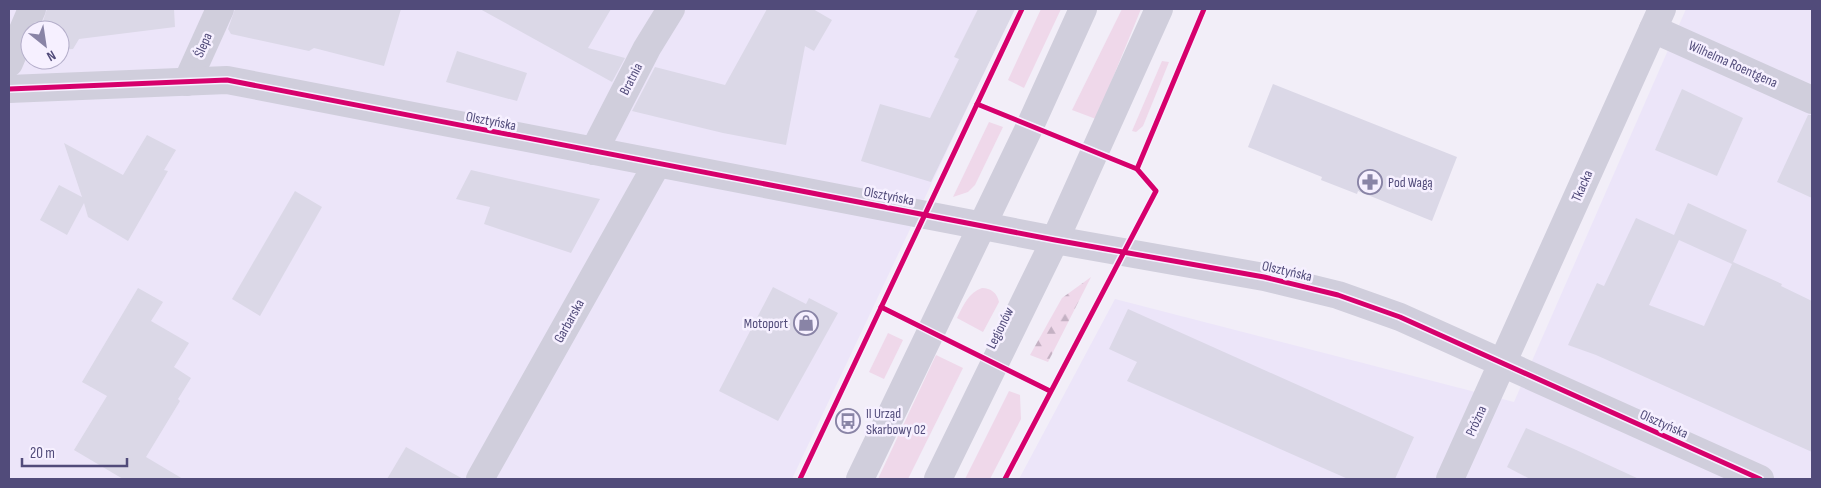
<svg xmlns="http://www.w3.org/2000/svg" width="1821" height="488" font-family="'Sofia Sans Condensed',sans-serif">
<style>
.residential{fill:#ece5f9;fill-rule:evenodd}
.green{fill:#efd8ea}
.forest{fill:url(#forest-firs)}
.building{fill:#dbd8e7;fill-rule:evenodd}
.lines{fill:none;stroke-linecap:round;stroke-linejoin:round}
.street{stroke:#d0cedc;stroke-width:28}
.secondary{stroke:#d0cedc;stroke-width:28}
.cycleway-casing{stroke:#f6f0ff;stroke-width:8}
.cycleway{stroke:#d6006c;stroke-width:5}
.labels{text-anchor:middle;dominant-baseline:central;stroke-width:5;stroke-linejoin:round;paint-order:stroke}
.street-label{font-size:14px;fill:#514b7a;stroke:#f6f0ff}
.poi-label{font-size:14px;fill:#514b7a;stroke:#f6f0ff;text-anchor:start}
</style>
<defs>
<pattern id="forest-firs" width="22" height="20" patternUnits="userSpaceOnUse" patternTransform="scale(1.25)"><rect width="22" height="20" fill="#efd8ea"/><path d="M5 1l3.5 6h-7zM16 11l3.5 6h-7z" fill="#c4b1c3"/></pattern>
</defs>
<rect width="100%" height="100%" fill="#f2eef8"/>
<!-- residential -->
<g class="residential">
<path d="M9 9H1014L792 479H9ZM30 30H60V60H30Z"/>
<path d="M1686 9H1812V479H1019L1115 299 1514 402Z"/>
</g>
<!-- green -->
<g class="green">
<path d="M1041 9H1061L1024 88 1008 80Z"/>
<path d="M1122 9H1141L1096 119 1072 110Z"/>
<path d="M1162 61 1169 62 1143 126 1136 132 1132 131Z"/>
<path d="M989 122 1003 127 975 185 968 192 953 197Z"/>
<path d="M982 288C991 288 997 293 999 302L983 332 957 318C963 306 969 292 982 288Z"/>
<path d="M888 333 903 340 884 379 869 372Z"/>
<path d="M936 355 963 368 908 479H878Z"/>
<path d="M1009 391 1020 395 1021 419 990 479H965Z"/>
</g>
<!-- forest -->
<path class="forest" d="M1091 277 1048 362 1030 355 1062 298Z"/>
<!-- building -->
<g class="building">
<path d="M47 9H174L175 27 79 39 73 49 60 50V30H40Z"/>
<path d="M235 9H401L384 66 314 48 309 51 231 34 228 29Z"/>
<path d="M480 9H611L588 48 625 58 612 82Z"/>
<path d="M767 9H813L832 20 814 51 805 46 786 145 723 133 632 111 655 67 725 85Z"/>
<path d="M978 9H1015L931 182 861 161 880 104 930 118 959 59 954 57Z"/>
<path d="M457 51 527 73 517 101 446 82Z"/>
<path d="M1273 84 1457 157 1432 221 1358 191 1357 194 1321 180 1322 177 1248 147Z"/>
<path d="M1682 89 1743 118 1717 176 1655 150Z"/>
<path d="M1808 115H1812V198L1777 182Z"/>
<path d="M147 135 176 150 164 170 168 171 128 241 88 217 84 203 67 235 40 220 59 185 82 197 64 143 123 175Z"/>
<path d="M471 170 519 181 600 199 571 253 484 224 490 207 456 199Z"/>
<path d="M295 191 322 207 260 316 232 299Z"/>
<path d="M1688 203 1747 230 1733 262 1782 284 1781 286 1812 301V452L1596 355 1568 345 1597 283 1604 286 1636 218 1674 235ZM1679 240 1732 264 1704 326 1649 305Z"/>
<path d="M773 287 806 304 809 298 838 313 778 421 719 391Z"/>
<path d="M138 288 163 302 151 321 189 343 174 367 191 378 178 399 180 401 146 457 183 479H123L74 450 107 396 82 382Z"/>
<path d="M1128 309 1414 437 1395 479H1348L1127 381 1137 362 1109 349Z"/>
<path d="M1526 428 1574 449 1639 479H1530L1507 467Z"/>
<path d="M406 447 463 479H387Z"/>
</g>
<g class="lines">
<!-- street -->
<g class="street">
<path d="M1653 29 1812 100"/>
<path d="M9 63 32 9"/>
<path d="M187 82 220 9"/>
<path d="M9 89 227 80 1055 240 1264 277 1338 295 1400 317 1760 479"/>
<path d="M594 151 647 48 671 9"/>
<path d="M480 479 657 164"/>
<path d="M1450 479 1662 9"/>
</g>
<!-- secondary -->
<g class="secondary">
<path d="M860 479 1030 126 1083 9"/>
<path d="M938 479 1055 240 1159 9"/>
</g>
<defs>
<g id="cycleway">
<path d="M9 89 227 80 1055 240 1264 277 1338 295 1400 317 1760 479"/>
<path d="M977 104 1137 169"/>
<path d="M881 307 1050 391"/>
<path d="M800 479 1022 9"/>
<path d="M1005 479 1156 191 1137 169 1204 9"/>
</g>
</defs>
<!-- cycleway casing -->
<use href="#cycleway" class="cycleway-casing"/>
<!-- cycleway -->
<use href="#cycleway" class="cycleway"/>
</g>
<!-- icons -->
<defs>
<symbol id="pharmacy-ring" viewBox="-11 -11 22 22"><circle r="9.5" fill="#f6f0ff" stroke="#8984a6" stroke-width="1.5"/><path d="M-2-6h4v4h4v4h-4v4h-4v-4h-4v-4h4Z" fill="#8984a6"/></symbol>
<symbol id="shop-ring" viewBox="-11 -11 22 22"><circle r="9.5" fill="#f6f0ff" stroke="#8984a6" stroke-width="1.5"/><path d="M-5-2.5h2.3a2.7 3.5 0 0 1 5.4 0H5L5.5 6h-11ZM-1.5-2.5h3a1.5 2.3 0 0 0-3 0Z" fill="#8984a6"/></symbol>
<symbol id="bus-ring" viewBox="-11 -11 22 22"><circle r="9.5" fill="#f6f0ff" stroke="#8984a6" stroke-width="1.5"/><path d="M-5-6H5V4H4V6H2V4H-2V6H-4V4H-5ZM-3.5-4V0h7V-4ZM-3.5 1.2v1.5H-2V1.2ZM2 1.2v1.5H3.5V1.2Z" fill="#8984a6"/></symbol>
</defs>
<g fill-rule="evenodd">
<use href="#pharmacy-ring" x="1356" y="168" width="28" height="28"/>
<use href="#shop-ring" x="792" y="309" width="28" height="28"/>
<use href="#bus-ring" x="834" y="407" width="28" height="28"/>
</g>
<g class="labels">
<!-- street labels -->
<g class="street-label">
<text transform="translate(203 45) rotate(-66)">Ślepa</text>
<text transform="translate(1733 64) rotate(24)">Wilhelma Roentgena</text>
<text transform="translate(631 79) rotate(-63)">Bratnia</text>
<text transform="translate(491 121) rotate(11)">Olsztyńska</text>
<text transform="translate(1582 186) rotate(-66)">Tkacka</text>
<text transform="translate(889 196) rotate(11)">Olsztyńska</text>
<text transform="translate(1287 271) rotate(13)">Olsztyńska</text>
<text transform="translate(569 321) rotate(-61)">Garbarska</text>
<text transform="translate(1000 328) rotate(-64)">Legionów</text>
<text transform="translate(1476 421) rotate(-66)">Próżna</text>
<text transform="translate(1664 424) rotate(24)">Olsztyńska</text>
</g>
<!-- poi labels -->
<g class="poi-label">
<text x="1388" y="182">Pod Wagą</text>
<text x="788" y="323" text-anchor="end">Motoport</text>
<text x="866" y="413">II Urząd<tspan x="866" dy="16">Skarbowy 02</tspan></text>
</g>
</g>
<!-- border -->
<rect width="1821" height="488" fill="none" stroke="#514b7a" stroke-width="20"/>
<!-- north arrow -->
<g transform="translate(45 45) rotate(150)"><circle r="24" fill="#f6f0ff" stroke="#b4aeca"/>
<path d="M0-4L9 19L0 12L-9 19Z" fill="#8984a6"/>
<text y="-8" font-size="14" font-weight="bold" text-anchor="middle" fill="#514b7a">N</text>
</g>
<!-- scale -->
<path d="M22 458v8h105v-8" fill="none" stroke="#514b7a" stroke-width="2.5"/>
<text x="30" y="458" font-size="15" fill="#514b7a" stroke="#f6f0ff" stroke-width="4" paint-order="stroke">20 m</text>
</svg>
